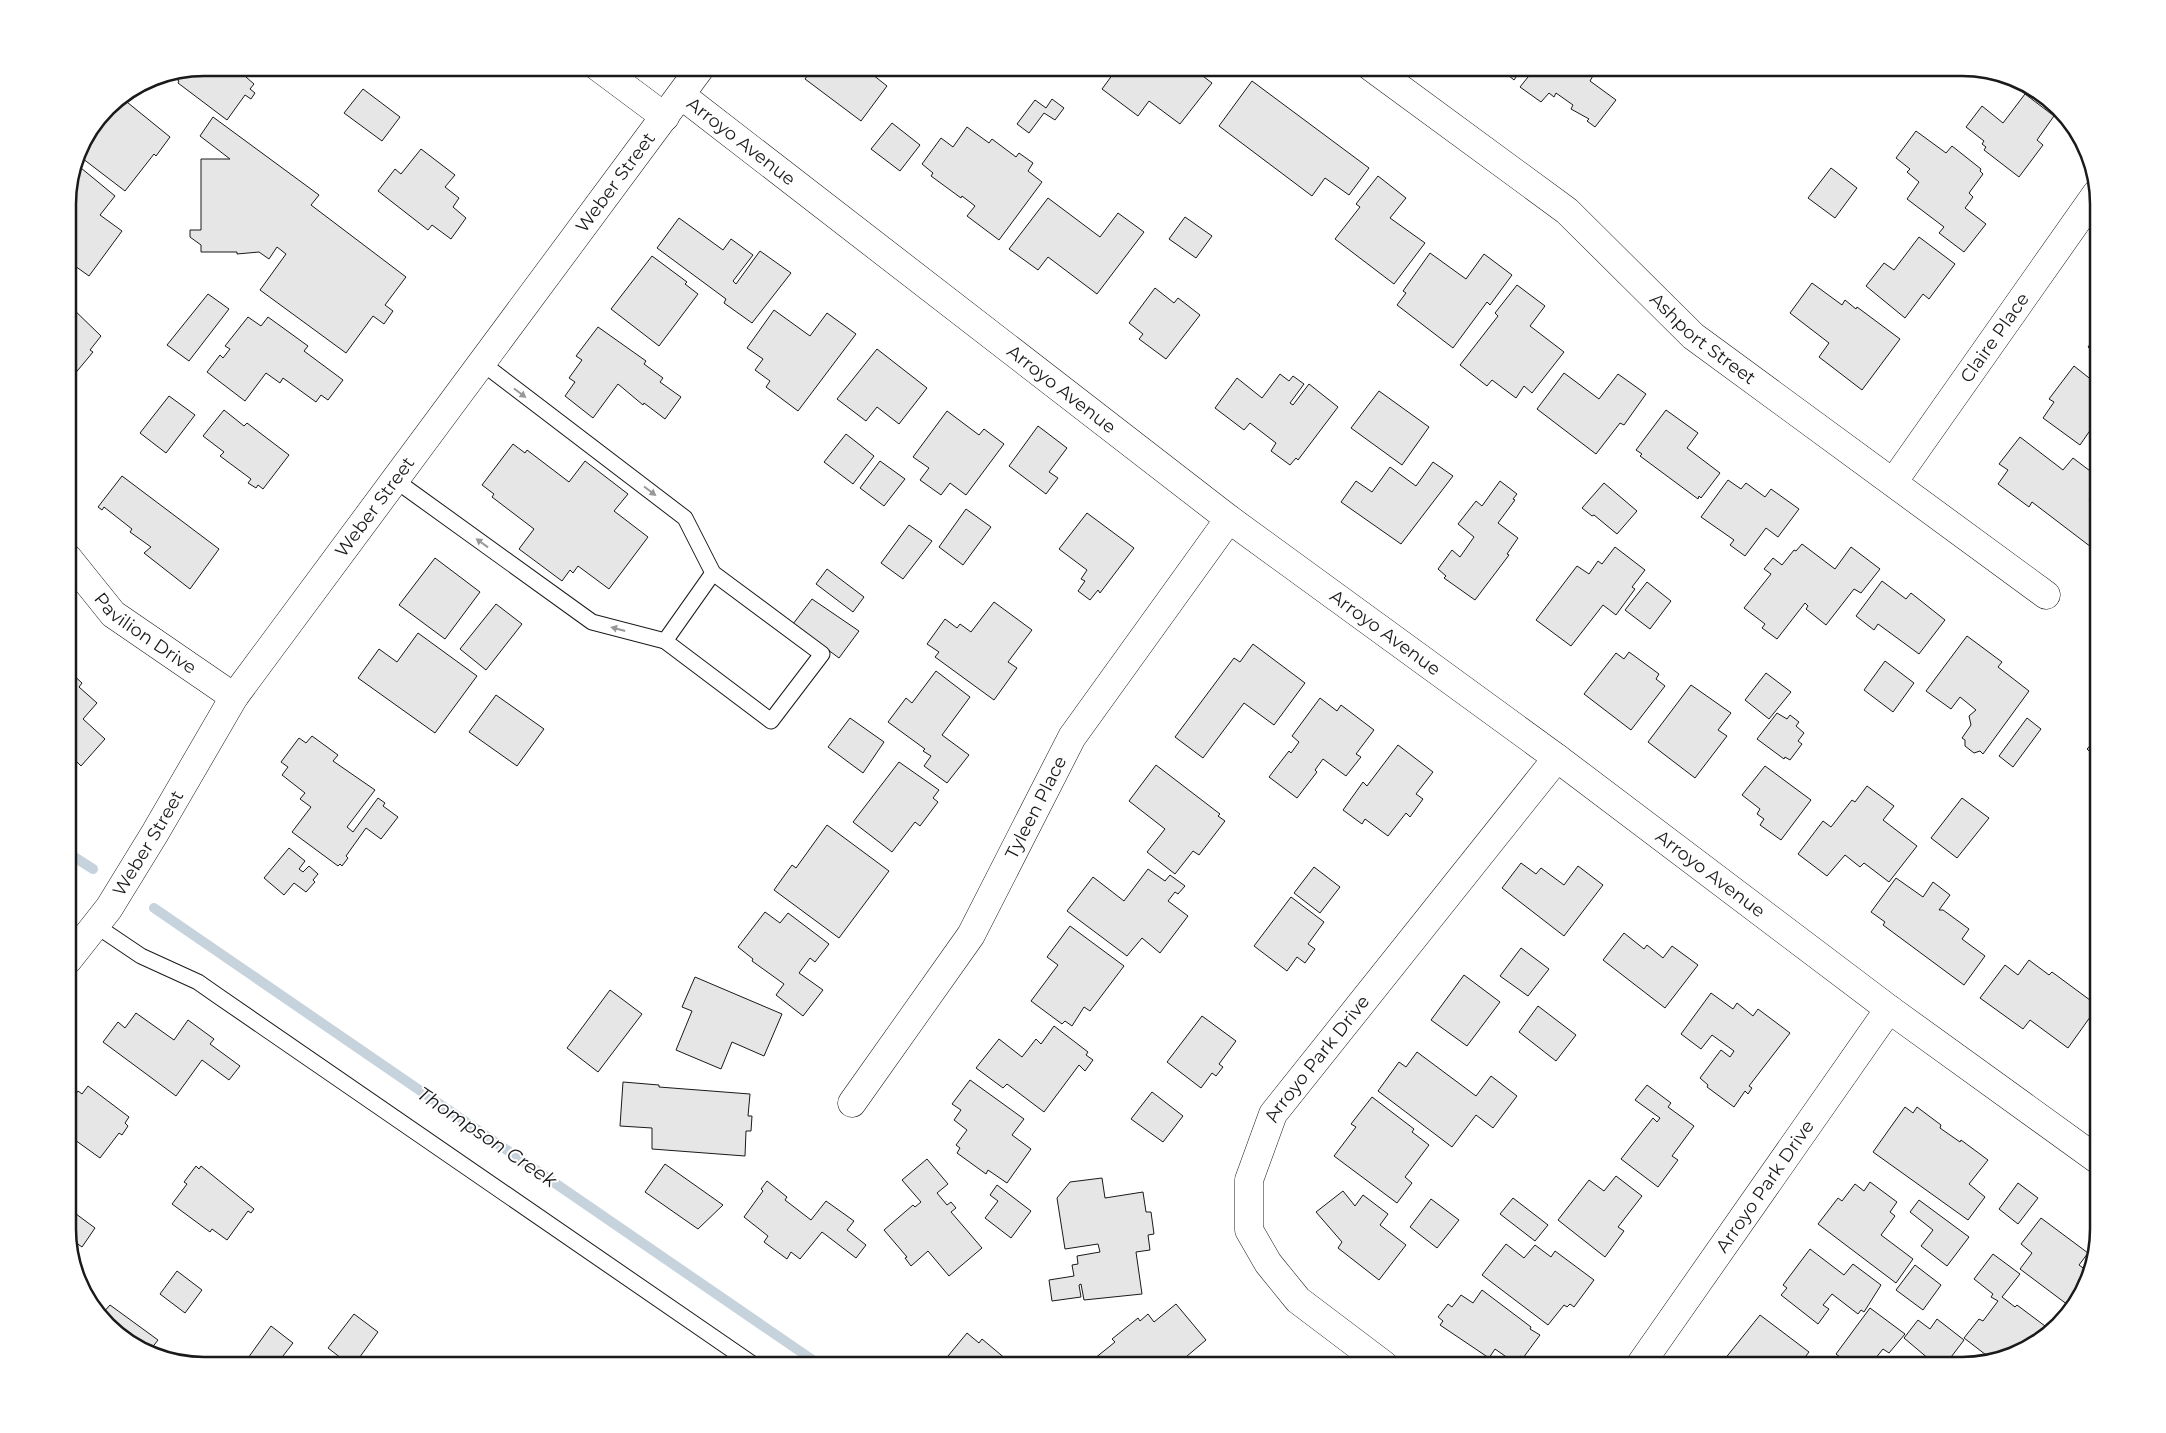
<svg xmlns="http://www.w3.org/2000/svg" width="2166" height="1433" font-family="Montserrat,sans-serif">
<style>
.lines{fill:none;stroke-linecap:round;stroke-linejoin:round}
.stream{stroke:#c6d2dc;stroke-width:10}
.building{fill:#e6e6e6;stroke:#1a1a1a}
.lane-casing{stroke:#1a1a1a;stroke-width:17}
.street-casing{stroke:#1a1a1a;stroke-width:29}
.secondary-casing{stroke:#1a1a1a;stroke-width:29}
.lane{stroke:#fff;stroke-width:15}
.street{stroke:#fff;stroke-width:28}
.secondary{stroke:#fff;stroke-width:28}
.oneway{fill:#989898}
.labels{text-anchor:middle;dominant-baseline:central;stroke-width:4;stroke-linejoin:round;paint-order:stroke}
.street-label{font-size:18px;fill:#1a1a1a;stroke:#fff}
.water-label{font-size:19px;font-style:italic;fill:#1a1a1a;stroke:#fff}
.rim{fill:none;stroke:#1a1a1a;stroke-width:2.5}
</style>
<rect width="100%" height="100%" fill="#fff"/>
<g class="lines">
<!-- stream -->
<g class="stream">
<path d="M68 853 93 869"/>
<path d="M154 908 820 1365"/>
</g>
</g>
<!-- building -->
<g class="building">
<path d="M204 67H253L246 77 254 84 250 89 255 93 251 99 245 95 227 120 178 83 179 81 170 74Z"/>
<path d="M805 67H863L887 86 861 121 805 79 807 76 802 72Z"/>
<path d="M1131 67H1191L1212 83 1180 124 1149 101 1138 116 1102 89 1116 70 1124 76Z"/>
<path d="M1498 67H1523L1514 80Z"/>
<path d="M1536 67H1598L1590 81 1616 100 1595 127 1587 121 1589 119 1571 109 1573 105 1556 93 1554 97 1549 93 1541 102 1520 87Z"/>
<path d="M1252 81 1369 168 1349 195 1325 178 1312 196 1219 126Z"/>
<path d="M363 89 400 117 382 141 344 113Z"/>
<path d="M2025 94 2054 116 2037 140 2043 145 2019 177 1984 150 1986 147 1982 144 1984 141 1966 127 1982 106 2003 123Z"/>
<path d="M122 98 170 137 156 156 154 154 125 191 78 155 89 141 86 139 108 107Z"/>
<path d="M1052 99 1064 108 1055 120 1044 113 1029 133 1017 124 1035 100 1046 108Z"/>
<path d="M213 117 319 195 311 205 406 277 385 305 393 311 384 324 373 316 346 353 260 290 286 254 277 247 269 259 259 252 237 254V252H201V245L190 237V230H201V159H230L200 136Z"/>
<path d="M892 123 920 145 900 171 871 149Z"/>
<path d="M967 127 989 143 992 139 1016 157 1019 153 1033 163 1028 171 1042 182 999 240 967 216 975 206 962 196 961 198 931 176 933 173 922 164 941 138 953 147Z"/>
<path d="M1916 131 1946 153 1952 146 1981 169 1980 171 1983 174 1969 193 1973 197 1965 208 1986 224 1964 252 1939 233 1944 227 1907 199 1919 182 1907 172 1910 169 1896 158Z"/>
<path d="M421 149 455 175 445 187 459 198 453 207 466 218 451 239 432 225 428 230 378 191 395 169 401 174Z"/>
<path d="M75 163 115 196 100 215 122 231 89 276 68 261V196Z"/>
<path d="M1831 168 1857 188 1835 218 1808 198Z"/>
<path d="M1378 176 1406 198 1390 218 1425 243 1394 284 1335 239 1360 207 1356 204Z"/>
<path d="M1048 198 1100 237 1118 213 1144 232 1097 294 1048 257 1038 270 1009 249Z"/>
<path d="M1185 217 1212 236 1196 258 1169 239Z"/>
<path d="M679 218 723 250 731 239 753 255 733 281 736 284 760 251 791 273 752 323 724 303 726 299 657 248Z"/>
<path d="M1919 237 1955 264 1929 299 1923 294 1905 318 1866 286 1884 263 1894 270Z"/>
<path d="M1430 253 1466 279 1484 254 1512 275 1490 305 1487 302 1453 348 1397 305 1406 293 1403 291Z"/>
<path d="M652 256 687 282 685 284 698 294 659 346 611 309Z"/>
<path d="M1812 283 1842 305 1845 300 1856 309 1857 307 1900 339 1862 390 1819 357 1829 343 1790 313Z"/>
<path d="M1517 285 1545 306 1530 326 1564 352 1532 393 1524 386 1516 398 1492 380 1487 386 1460 365 1498 316 1495 313Z"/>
<path d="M1155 288 1174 303 1178 298 1200 315 1166 359 1139 339 1143 334 1129 323Z"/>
<path d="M208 294 229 309 189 361 167 345Z"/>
<path d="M68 304 101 336 90 350 93 352 68 382Z"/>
<path d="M774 310 810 336 827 313 856 334 798 411 766 387 770 381 755 370 763 359 747 348Z"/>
<path d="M248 317 261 326 268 317 308 346 304 351 343 380 328 400 321 395 316 402 283 378 280 383 266 373 245 401 207 372 220 355 223 358 230 349 225 346Z"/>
<path d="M598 327 646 361 644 364 663 378 660 382 681 397 665 419 644 403 643 405 618 384 593 418 565 396 575 382 569 378 582 360 576 356Z"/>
<path d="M2098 333V355L2088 347Z"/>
<path d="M877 349 927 388 899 424 877 407 866 421 837 399Z"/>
<path d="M2074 366 2098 385V419L2080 445 2043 418 2054 402 2049 399Z"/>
<path d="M1564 373 1599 399 1618 374 1646 394 1624 425 1620 423 1596 454 1537 409Z"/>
<path d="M1280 374 1289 381 1293 376 1304 384 1290 403 1293 405 1309 384 1338 407 1298 460 1296 458 1290 465 1271 451 1276 443 1250 423 1244 430 1215 408 1237 378 1262 398Z"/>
<path d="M1379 391 1429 427 1402 465 1351 428Z"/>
<path d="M169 396 195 415 166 453 140 433Z"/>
<path d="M224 410 244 426 247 423 289 455 263 489 258 485 256 488 248 483 251 479 220 456 224 452 203 436Z"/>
<path d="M1666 410 1698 433 1687 448 1720 473 1701 498 1699 496 1698 499 1640 456 1642 454 1636 450Z"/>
<path d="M947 411 979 435 984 429 1004 444 966 495 950 483 941 495 920 480 929 468 913 457Z"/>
<path d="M1038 426 1067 448 1049 472 1058 478 1046 494 1009 466Z"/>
<path d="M846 434 874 456 853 484 824 462Z"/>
<path d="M2020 437 2063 470 2073 458 2098 477V487L2089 500 2098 507V538L2091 547 2032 502 2029 507 1998 484 2008 470 1999 464Z"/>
<path d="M513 444 525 453 527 450 569 482 585 461 628 494 614 511 648 537 609 589 578 566 573 573 570 570 562 581 519 549 534 529 492 497 494 494 482 485Z"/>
<path d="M880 461 905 479 884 506 860 488Z"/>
<path d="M1433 462 1453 476 1401 544 1341 502 1356 481 1372 492 1390 467 1416 486Z"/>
<path d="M122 476 219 549 190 589 144 553 151 547 130 532 132 529 104 507 102 510 98 507Z"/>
<path d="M1728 480 1741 489 1746 483 1765 497 1771 489 1799 509 1778 537 1766 528 1745 556 1730 545 1734 540 1701 517Z"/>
<path d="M1500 481 1517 494 1513 499 1515 500 1498 523 1518 538 1507 554 1509 555 1475 600 1444 578 1446 576 1438 569 1452 550 1460 557 1474 537 1458 524 1476 501 1482 506Z"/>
<path d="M1604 483 1637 511 1617 534 1594 515 1592 516 1582 508Z"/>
<path d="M966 509 991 527 963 565 939 547Z"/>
<path d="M1087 513 1134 548 1100 593 1098 590 1090 600 1078 591 1085 581 1081 579 1087 570 1059 549Z"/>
<path d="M909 525 932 541 903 579 881 563Z"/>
<path d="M1802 544 1835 569 1851 547 1880 569 1861 593 1854 589 1826 625 1806 609 1808 606 1805 603 1777 639 1762 628 1765 624 1744 608 1771 574 1764 569 1773 558 1782 565 1794 550 1796 551Z"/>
<path d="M1615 547 1645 570 1632 587 1635 589 1616 615 1603 605 1571 646 1536 620 1577 566 1589 574 1598 561 1602 564Z"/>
<path d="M435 558 480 592 445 639 399 605Z"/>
<path d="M827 569 864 597 853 612 816 584Z"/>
<path d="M1882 581 1906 599 1911 593 1945 620 1919 654 1878 624 1874 630 1856 616Z"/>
<path d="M1647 582 1671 601 1650 629 1625 610Z"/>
<path d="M812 599 859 631 839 658 793 624Z"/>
<path d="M994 602 1032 630 1008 662 1017 668 994 700 935 657 939 652 927 644 945 619 957 628 960 624 971 632Z"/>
<path d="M496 604 522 624 486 670 460 649Z"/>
<path d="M418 633 477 676 435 733 358 678 379 649 397 662Z"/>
<path d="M1967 636 2002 662 1998 667 2029 691 1983 754 1980 751 1974 753 1965 746V740L1962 738 1971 725 1969 716 1976 710 1960 697 1951 709 1926 691Z"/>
<path d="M1253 644 1305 683 1274 725 1244 703 1203 758 1175 737 1234 658 1240 662Z"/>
<path d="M1629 652 1659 674 1656 679 1665 686 1631 730 1584 694 1616 653 1624 659Z"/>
<path d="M1885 661 1914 683 1893 712 1864 690Z"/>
<path d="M68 666 72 670 70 672 82 683 79 687 97 703 83 719 105 739 81 766 68 753Z"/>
<path d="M936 671 970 697 942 735 969 755 947 783 924 766 931 756 923 751 925 749 888 722 906 698 912 703Z"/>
<path d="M1766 673 1791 692 1769 719 1745 700Z"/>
<path d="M1691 685 1731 713 1718 730 1727 736 1695 778 1648 742Z"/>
<path d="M496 695 544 729 517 766 469 732Z"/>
<path d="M1320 698 1337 711 1341 705 1374 730 1356 754 1361 757 1346 776 1323 759 1315 770 1317 772 1297 798 1269 777 1289 751 1291 753 1299 742 1292 736Z"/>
<path d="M1777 713 1787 719 1790 715 1799 722 1796 726 1804 733 1798 741 1802 744 1790 760 1785 757 1784 759 1757 739Z"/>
<path d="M850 718 884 742 863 773 828 747Z"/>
<path d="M2027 718 2041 729 2013 767 1999 756Z"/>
<path d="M312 736 338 755 333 761 375 790 347 827 353 832 378 798 385 803 383 806 398 817 381 839 366 828 346 856 348 858 342 866 340 864 338 866 292 832 311 807 300 799 305 793 282 775 288 767 281 762 299 738 306 743Z"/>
<path d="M2098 737V759L2087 749Z"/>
<path d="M1398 745 1433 772 1416 794 1423 799 1410 817 1406 813 1388 836 1365 819 1362 824 1343 810 1363 782 1367 786Z"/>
<path d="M899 762 939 790 933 798 938 802 920 826 915 822 892 852 853 822Z"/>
<path d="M1156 765 1220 814 1218 816 1225 821 1199 855 1193 851 1175 874 1147 852 1165 829 1129 801Z"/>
<path d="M1765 766 1811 800 1781 840 1760 825 1764 819 1757 814 1760 809 1742 795Z"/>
<path d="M1867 786 1894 806 1883 820 1917 846 1889 882 1864 863 1860 867 1845 855 1827 876 1798 854 1823 821 1831 827 1852 800 1855 802Z"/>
<path d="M1962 798 1989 818 1957 858 1931 838Z"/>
<path d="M827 825 889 871 839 938 774 890 792 865 796 868Z"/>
<path d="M289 848 305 861 299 869 303 872 309 866 318 874 313 880 315 882 306 892 294 883 284 895 264 878Z"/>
<path d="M1521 863 1536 874 1541 868 1564 885 1578 866 1603 885 1564 936 1502 888Z"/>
<path d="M1314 867 1340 887 1320 913 1294 893Z"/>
<path d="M1148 869 1165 881 1170 875 1185 886 1178 894 1175 892 1168 901 1188 916 1160 953 1142 938 1127 956 1067 911 1093 877 1124 901Z"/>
<path d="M1896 878 1923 897 1933 882 1950 895 1939 910H1943L1969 929 1962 939 1985 956 1964 985 1883 925 1885 922 1871 912Z"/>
<path d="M1291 897 1324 922 1308 944 1315 949 1305 963 1297 957 1287 971 1254 946Z"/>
<path d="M765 912 780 923 788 913 829 944 815 962 810 958 799 973 823 990 803 1016 776 995 784 984 752 961 753 959 738 947Z"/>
<path d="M1070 926 1124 966 1090 1011 1084 1007 1072 1026 1065 1021 1062 1024 1031 1001 1058 965 1047 957Z"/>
<path d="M1624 933 1644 949 1647 945 1663 958 1672 946 1698 965 1665 1008 1603 960Z"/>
<path d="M1521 948 1549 969 1528 996 1500 976Z"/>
<path d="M2029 960 2049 975 2052 972 2098 1006 2068 1048 2030 1020 2023 1029 1980 998 2005 965 2018 975Z"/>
<path d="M1464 975 1500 1002 1467 1046 1431 1020Z"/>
<path d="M695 977 782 1014 764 1056 732 1042 721 1069 676 1050 692 1011 682 1007Z"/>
<path d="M610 990 642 1014 598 1072 567 1048Z"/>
<path d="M1711 993 1733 1009 1737 1003 1753 1016 1758 1009 1790 1033 1749 1086 1752 1088 1748 1094 1745 1091 1734 1107 1707 1087 1708 1085 1700 1078 1721 1050 1730 1057 1734 1051 1712 1035 1701 1049 1681 1034Z"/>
<path d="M1538 1006 1576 1035 1556 1061 1519 1032Z"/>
<path d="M136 1013 174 1040 188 1020 214 1039 210 1044 240 1066 229 1080 202 1060 176 1096 103 1042 118 1022 125 1028Z"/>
<path d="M1202 1016 1236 1041 1219 1064 1223 1067 1216 1076 1212 1073 1201 1088 1167 1062Z"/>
<path d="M1054 1026 1088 1052 1086 1055 1093 1060 1085 1071 1079 1065 1044 1112 1007 1084 1003 1088 976 1068 999 1039 1022 1057 1036 1039 1041 1044Z"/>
<path d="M1417 1052 1476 1096 1491 1076 1517 1096 1493 1128 1476 1115 1452 1147 1378 1091 1399 1062 1406 1067Z"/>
<path d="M970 1080 1024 1119 1012 1135 1031 1149 1007 1183 988 1170 986 1174 957 1153 960 1148 956 1145 967 1130 954 1120 961 1110 952 1104Z"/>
<path d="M623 1082 659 1085V1087L750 1094 748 1116H752L751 1131H746L745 1156 652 1149V1128L620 1126Z"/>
<path d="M1647 1085 1671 1103 1668 1107 1694 1126 1672 1156 1678 1160 1658 1187 1621 1159 1653 1118 1657 1122 1660 1118 1635 1100Z"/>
<path d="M88 1086 129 1117 125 1123 128 1126 122 1135 119 1133 100 1158 68 1135V1113L74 1104 70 1101 78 1091 82 1094Z"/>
<path d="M1152 1092 1183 1116 1163 1142 1131 1119Z"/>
<path d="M1372 1097 1414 1129 1412 1132 1429 1145 1405 1177 1412 1183 1397 1203 1334 1156 1356 1127 1351 1124Z"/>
<path d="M1905 1107 1913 1113 1917 1107 1941 1125 1940 1128 1960 1142 1961 1140 1988 1160 1969 1184 1985 1197 1968 1220 1873 1152Z"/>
<path d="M927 1159 948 1184 937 1193 947 1205 951 1202 956 1208 951 1212 982 1248 949 1276 928 1251 911 1266 905 1258 907 1257 884 1230 913 1205 915 1207 921 1202 902 1180Z"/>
<path d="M665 1164 723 1205 698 1229 645 1192Z"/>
<path d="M196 1166 199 1169 201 1166 254 1209 251 1213 248 1211 227 1240 212 1229 210 1232 172 1204 187 1184 184 1182Z"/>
<path d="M1616 1176 1642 1196 1618 1227 1624 1231 1605 1257 1558 1220 1589 1180 1604 1191Z"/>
<path d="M1102 1178 1105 1198 1143 1192 1146 1212H1151L1154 1234 1148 1235 1150 1250 1136 1252 1142 1294 1084 1300 1081 1284 1079 1285 1081 1297 1052 1301 1049 1280 1074 1276 1072 1265 1078 1264 1077 1256 1100 1252 1098 1244 1065 1249 1057 1198 1070 1182Z"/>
<path d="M767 1181 787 1197 785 1200 811 1220 826 1201 854 1221 847 1230 866 1245 856 1258 822 1232 800 1259 791 1252 787 1259 764 1242 768 1236 744 1217 763 1191 761 1189Z"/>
<path d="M1870 1182 1897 1202 1890 1212 1895 1216 1881 1235 1913 1259 1896 1283 1818 1224 1838 1198 1842 1201 1855 1184 1864 1191Z"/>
<path d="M2018 1183 2038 1198 2018 1224 1999 1209Z"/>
<path d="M997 1185 1031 1211 1011 1238 985 1218 998 1201 990 1195Z"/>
<path d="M1343 1191 1355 1206 1363 1195 1388 1214 1380 1225 1406 1245 1379 1280 1338 1248 1342 1242 1316 1212Z"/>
<path d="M1513 1198 1548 1225 1535 1241 1500 1214Z"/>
<path d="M1431 1199 1459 1220 1437 1248 1410 1227Z"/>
<path d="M1919 1200 1969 1237 1947 1266 1921 1246 1933 1230 1910 1212Z"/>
<path d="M68 1208 95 1228 82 1247 68 1237Z"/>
<path d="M2041 1218 2088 1253 2079 1265 2086 1270 2078 1281 2082 1283 2076 1304 2072 1308 2020 1269 2032 1253 2021 1244Z"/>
<path d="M1506 1244 1524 1258 1535 1245 1551 1257 1555 1251 1594 1280 1574 1307 1570 1304 1567 1307 1564 1305 1548 1325 1482 1275Z"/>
<path d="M1810 1249 1844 1275 1853 1264 1881 1285 1864 1312 1861 1310 1858 1314 1832 1294 1823 1305 1829 1309 1818 1324 1781 1295 1787 1288 1783 1285Z"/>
<path d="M1993 1254 2020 1274 2002 1297 2015 1307 2017 1305 2049 1329 2030 1347 1990 1358 1964 1338 1979 1319 1983 1321 1998 1301 1991 1297 1993 1294 1974 1279Z"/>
<path d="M1915 1265 1941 1285 1923 1310 1896 1290Z"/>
<path d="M177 1271 202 1290 185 1313 160 1294Z"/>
<path d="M1482 1290 1531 1327 1530 1329 1540 1335 1523 1358 1520 1356 1515 1363 1495 1349 1489 1358 1440 1325 1443 1321 1438 1317 1448 1304 1452 1307 1461 1295 1473 1303Z"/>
<path d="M1176 1304 1206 1340 1180 1362 1181 1363 1178 1365H1091L1089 1363 1115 1342 1112 1339 1138 1318 1140 1321 1148 1314 1154 1322Z"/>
<path d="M110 1305 158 1340 151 1349 129 1343 102 1314Z"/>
<path d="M1870 1308 1905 1334 1889 1353 1883 1349 1870 1365H1851L1836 1354Z"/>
<path d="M354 1314 378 1332 354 1365H350L328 1348Z"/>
<path d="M1760 1315 1809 1352 1799 1365H1793L1790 1363 1789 1365H1720Z"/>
<path d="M1937 1319 1964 1340 1945 1365H1936L1904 1338 1918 1320 1930 1329Z"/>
<path d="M271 1326 293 1343 276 1365H243Z"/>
<path d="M967 1333 979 1343 982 1339 1013 1365H959L948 1356Z"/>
<path d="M1834 1356 1845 1365H1827Z"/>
</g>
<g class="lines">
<defs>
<g id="lane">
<path d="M395 480 592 622 665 641 771 721 822 654 713 573 685 518 482 363"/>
<path d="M665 641 713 573"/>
<path d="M95 925 141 956 198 982 218 996 754 1365"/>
</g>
<g id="street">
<path d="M598 67 665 117"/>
<path id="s1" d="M1371 67 1567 211 1693 336 2046 595"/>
<path id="s2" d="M1894 481 2096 194"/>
<path id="s3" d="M68 558 113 614 234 697"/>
<path id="s4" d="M68 960 109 908 155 833 234 697 701 67"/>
<path id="s5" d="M852 1103 971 935 1072 737 1229 519"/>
<path id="s6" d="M1384 1365 1298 1300 1268 1263 1249 1230V1180L1273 1114 1557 758"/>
<path id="s7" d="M1640 1365 1889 1009"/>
</g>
<g id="secondary">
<path id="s8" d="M681 95 1229 519 1557 758 1889 1009 2098 1160"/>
</g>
</defs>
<!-- lane casing -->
<use href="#lane" class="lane-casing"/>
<!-- street casing -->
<use href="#street" class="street-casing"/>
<!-- secondary casing -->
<use href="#secondary" class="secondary-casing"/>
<!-- lane -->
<use href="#lane" class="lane"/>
<!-- street -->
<use href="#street" class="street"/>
<!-- secondary -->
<use href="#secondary" class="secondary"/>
</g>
<!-- one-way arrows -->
<defs><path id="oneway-solid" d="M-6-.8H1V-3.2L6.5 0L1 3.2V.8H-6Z" transform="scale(1.25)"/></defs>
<g class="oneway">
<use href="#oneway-solid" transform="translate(520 393) rotate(37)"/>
<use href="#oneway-solid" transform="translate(650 491) rotate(37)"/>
<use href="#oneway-solid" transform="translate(482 543) rotate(-144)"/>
<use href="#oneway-solid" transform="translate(618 629) rotate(-165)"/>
</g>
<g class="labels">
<!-- street labels -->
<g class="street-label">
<text stroke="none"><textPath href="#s8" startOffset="76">Arroyo Avenue</textPath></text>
<text stroke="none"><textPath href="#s4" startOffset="952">Weber Street</textPath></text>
<text stroke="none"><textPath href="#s1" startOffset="430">Ashport Street</textPath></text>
<text stroke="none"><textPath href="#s2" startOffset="175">Claire Place</textPath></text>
<text stroke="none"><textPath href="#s8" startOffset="481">Arroyo Avenue</textPath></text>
<text stroke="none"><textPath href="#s4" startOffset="548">Weber Street</textPath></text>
<text stroke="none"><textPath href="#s3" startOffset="109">Pavilion Drive</textPath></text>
<text stroke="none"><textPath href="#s8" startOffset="886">Arroyo Avenue</textPath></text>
<text stroke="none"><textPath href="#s5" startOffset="349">Tyleen Place</textPath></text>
<text stroke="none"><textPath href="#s4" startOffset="142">Weber Street</textPath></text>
<text stroke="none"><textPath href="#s8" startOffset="1291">Arroyo Avenue</textPath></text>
<text stroke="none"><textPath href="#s6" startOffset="384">Arroyo Park Drive</textPath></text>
<text stroke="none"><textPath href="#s7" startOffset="218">Arroyo Park Drive</textPath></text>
</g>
<!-- water labels -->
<g class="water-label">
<text transform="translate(487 1137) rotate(34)">Thompson Creek</text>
</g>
</g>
<!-- crop -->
<path d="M0 0H2166V1433H0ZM204 76H1962A128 128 0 0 1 2090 204V1229A128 128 0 0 1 1962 1357H204A128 128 0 0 1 76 1229V204A128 128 0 0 1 204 76Z" fill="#fff" fill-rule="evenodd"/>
<path class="rim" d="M204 76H1962A128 128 0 0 1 2090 204V1229A128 128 0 0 1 1962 1357H204A128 128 0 0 1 76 1229V204A128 128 0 0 1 204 76Z"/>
</svg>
